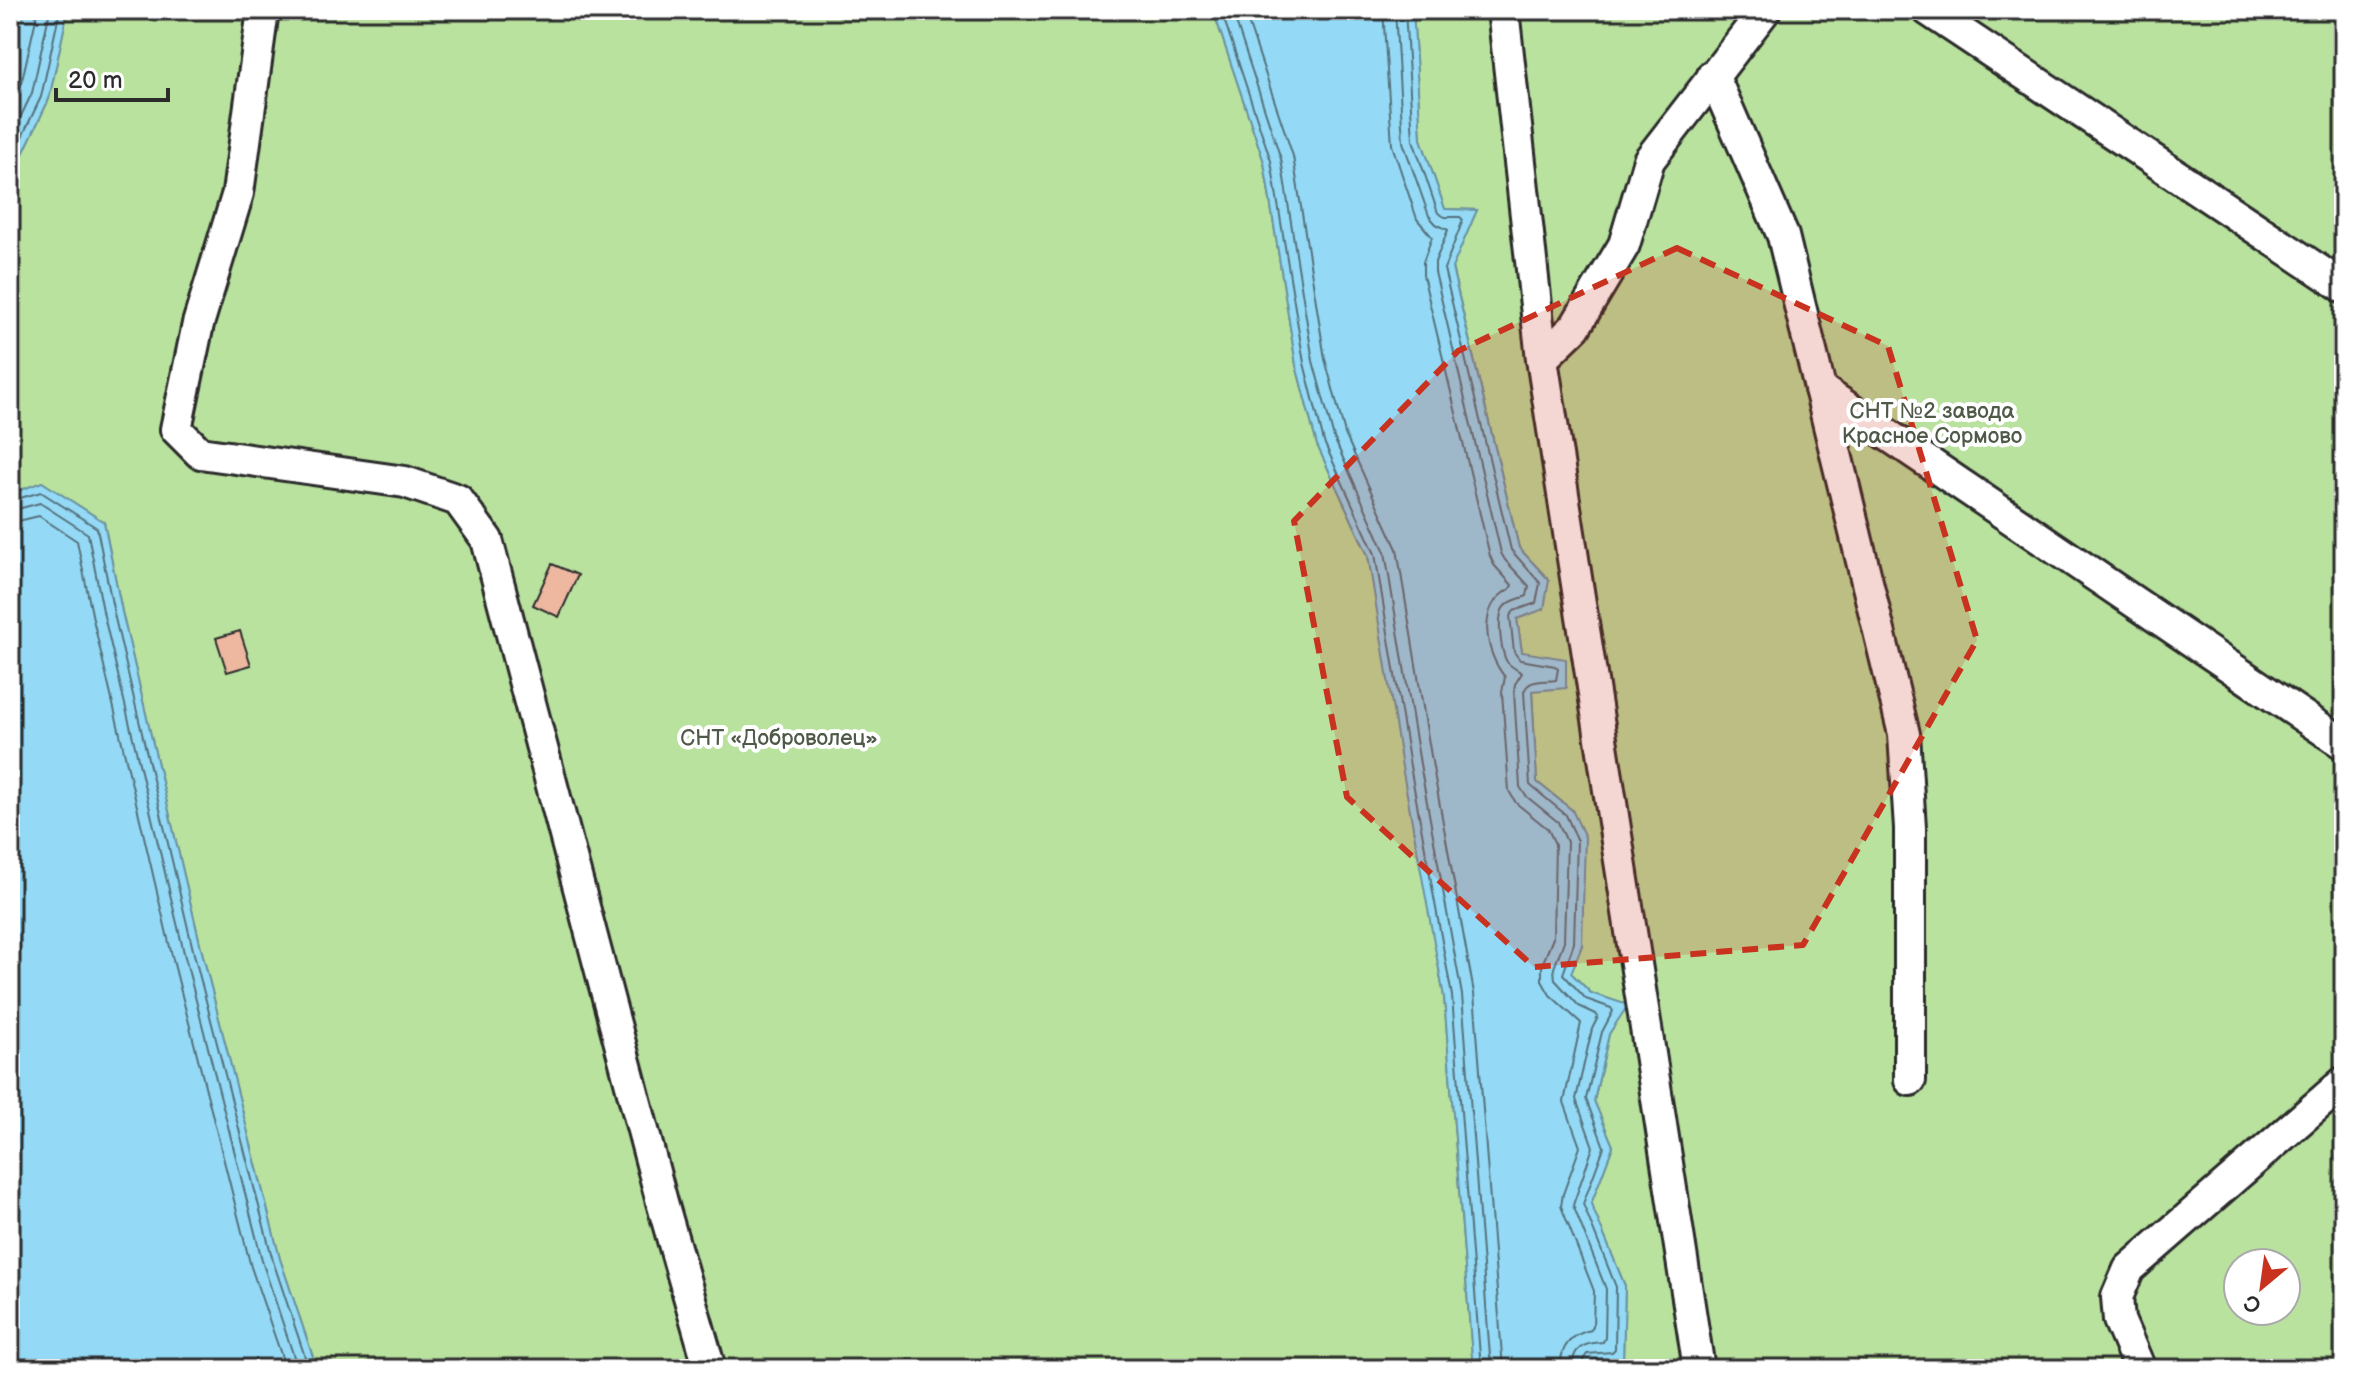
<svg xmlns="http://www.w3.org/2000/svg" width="2354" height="1379" font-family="'Balsamiq Sans',sans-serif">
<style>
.green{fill:#b9e29e;stroke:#728664;stroke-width:2;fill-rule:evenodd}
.water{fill:#94daf6;stroke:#6a94a5;stroke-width:2}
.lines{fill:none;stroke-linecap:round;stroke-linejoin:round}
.shore{stroke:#55717c;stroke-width:2}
.building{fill:#edb7a0;stroke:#2b2b2b;stroke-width:2}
.street-casing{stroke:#2b2b2b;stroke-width:36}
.street{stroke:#fff;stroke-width:30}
.marked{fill:#c8321e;fill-opacity:0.2;stroke:#c8321e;stroke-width:6;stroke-dasharray:16 10;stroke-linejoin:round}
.labels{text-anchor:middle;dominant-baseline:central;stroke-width:8;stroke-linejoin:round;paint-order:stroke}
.park-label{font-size:22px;fill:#4e5948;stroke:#fff}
</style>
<rect width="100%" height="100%" fill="#fff"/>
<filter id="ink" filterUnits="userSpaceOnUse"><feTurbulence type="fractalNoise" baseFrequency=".0125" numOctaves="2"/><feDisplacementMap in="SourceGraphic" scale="16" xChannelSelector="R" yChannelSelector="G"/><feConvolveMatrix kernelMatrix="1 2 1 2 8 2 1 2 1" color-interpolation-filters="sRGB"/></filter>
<g filter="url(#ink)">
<!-- green -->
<g class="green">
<path d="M68 10H1213L1264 162 1296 365 1317 445 1368 555 1444 997 1473 1369H317L280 1259 202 952 122 612 104 522 42 482 10 494V181L49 99Z"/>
<path d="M1413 10H2344V1369H1592L1590 1360H1623L1625 1286 1591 1204 1613 1146 1594 1101 1609 1034 1627 1005 1591 993 1571 973 1582 945 1572 810 1537 782 1532 690 1566 687 1522 652 1517 619 1549 580 1519 548 1452 267 1477 210 1445 209 1421 139ZM2238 1263H2286V1311H2238Z"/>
</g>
<!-- water -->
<g class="water">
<path d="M10 10H68L49 99 10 181Z"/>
<path d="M1213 10H1413L1421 139 1445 209 1477 210 1452 268 1519 548 1549 580 1544 609 1517 619 1522 652 1566 659V688L1532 691 1537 782 1572 810 1585 837 1582 945 1571 973 1591 993 1628 1005 1609 1034 1594 1101 1613 1146 1591 1204 1625 1286 1623 1361 1591 1360 1592 1369H1473L1444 997 1402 767 1368 555 1317 445 1296 365 1264 162Z"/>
<path d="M42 482 104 522 122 612 202 952 280 1259 317 1369H10V494Z"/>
</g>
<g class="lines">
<!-- shore -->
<g class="shore">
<path d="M1221 10 1271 161 1304 363 1324 442 1375 554 1410 766 1452 996 1481 1369"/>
<path d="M1232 10 1281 159 1313 361 1334 438 1385 552 1420 764 1462 995 1491 1369"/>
<path d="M1244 10 1293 156 1325 359 1345 434 1397 549 1432 762 1474 993 1503 1369"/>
<path d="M1383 10 1392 145 1417 219 1432 237 1423 262V275L1490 556 1494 565 1512 585 1510 589C1476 605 1485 653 1505 677L1502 692 1509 791 1516 803 1548 829 1555 844 1553 938 1542 965V981L1550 995 1581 1023 1564 1102 1580 1147 1563 1194 1561 1206 1594 1291 1593 1327 1591 1330C1571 1334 1559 1348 1561 1369"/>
<path d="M1395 10 1403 142 1429 216 1436 224 1448 230 1435 262V272L1501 553 1505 560 1529 586 1527 596C1520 599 1510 600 1504 607 1496 616 1501 652 1507 662 1511 667 1518 670 1522 673L1515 684 1514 692 1520 787 1526 796 1558 822 1567 842 1564 941 1554 968 1555 980 1579 1006 1596 1014 1598 1017 1592 1029 1576 1099 1593 1147 1573 1205 1606 1289 1605 1338 1603 1342C1584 1343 1571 1348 1573 1369"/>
<path d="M1405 10 1413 140 1438 213 1445 217H1460L1463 220 1444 269 1511 550 1540 583 1536 603 1514 611 1510 616 1514 652 1520 660 1555 666 1558 669 1556 680C1544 682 1528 678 1524 692L1530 785 1566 815 1577 839 1574 943 1563 974 1586 999 1611 1008 1613 1011 1602 1032 1586 1099 1604 1147 1583 1204 1616 1287 1615 1349 1612 1352 1587 1354 1583 1360 1584 1369"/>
<path d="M10 111 20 89 38 10"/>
<path d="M10 139 32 93 50 10"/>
<path d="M10 162 41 97 60 10"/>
<path d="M10 501 41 492 97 528 114 614 194 954 273 1261 309 1369"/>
<path d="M10 511 40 503 88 534 104 616 185 957 263 1264 298 1369"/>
<path d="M10 523 39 516 77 541 93 619 173 960 251 1267 286 1369"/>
</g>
</g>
<!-- building -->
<g class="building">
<path d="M552 564 578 575 559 617 533 605Z"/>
<path d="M240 631 251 665 227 672 216 638Z"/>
</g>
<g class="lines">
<defs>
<g id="street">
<path d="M263 10 238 193 198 324 176 429 200 453 405 482 458 500 487 540 662 1202 710 1369"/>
<path d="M1503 10 1542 359 1699 1369"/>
<path d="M1928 10 2344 287"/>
<path d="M1713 75 1783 236 1904 734 1910 828V1080"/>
<path d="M1542 359 1575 327 1624 245 1649 160 1765 10"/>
<path d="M1820 389 2344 744"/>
<path d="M2140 1369 2119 1320 2117 1297 2129 1269 2344 1082"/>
</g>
</defs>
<!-- street casing -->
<use href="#street" class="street-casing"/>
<!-- street -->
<use href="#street" class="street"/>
</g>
</g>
<!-- marked area -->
<path class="marked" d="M1677 248 1888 346 1977 640 1803 945 1534 967 1347 797 1294 521 1458 351Z"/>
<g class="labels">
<!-- park labels -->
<g class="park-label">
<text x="1932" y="411">СНТ №2 завода<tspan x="1932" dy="25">Красное Сормово</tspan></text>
<text x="779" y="738">СНТ «Доброволец»</text>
</g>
</g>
<!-- margin -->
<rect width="2354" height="1379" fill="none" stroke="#fff" stroke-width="40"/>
<rect x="20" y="20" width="2314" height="1339" fill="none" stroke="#2b2b2b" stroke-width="3" filter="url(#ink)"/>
<!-- north arrow -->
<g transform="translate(2262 1287) rotate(209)"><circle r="38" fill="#ffffff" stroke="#aaaaaa" stroke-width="2"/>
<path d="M0-6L14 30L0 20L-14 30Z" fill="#c8321e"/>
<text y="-12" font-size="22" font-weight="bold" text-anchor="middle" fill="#2b2b2b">С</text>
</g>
<!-- scale -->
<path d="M56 88v12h112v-12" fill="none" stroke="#2b2b2b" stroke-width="4"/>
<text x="68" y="88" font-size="24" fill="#2b2b2b" stroke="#ffffff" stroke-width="6" paint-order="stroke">20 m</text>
</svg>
